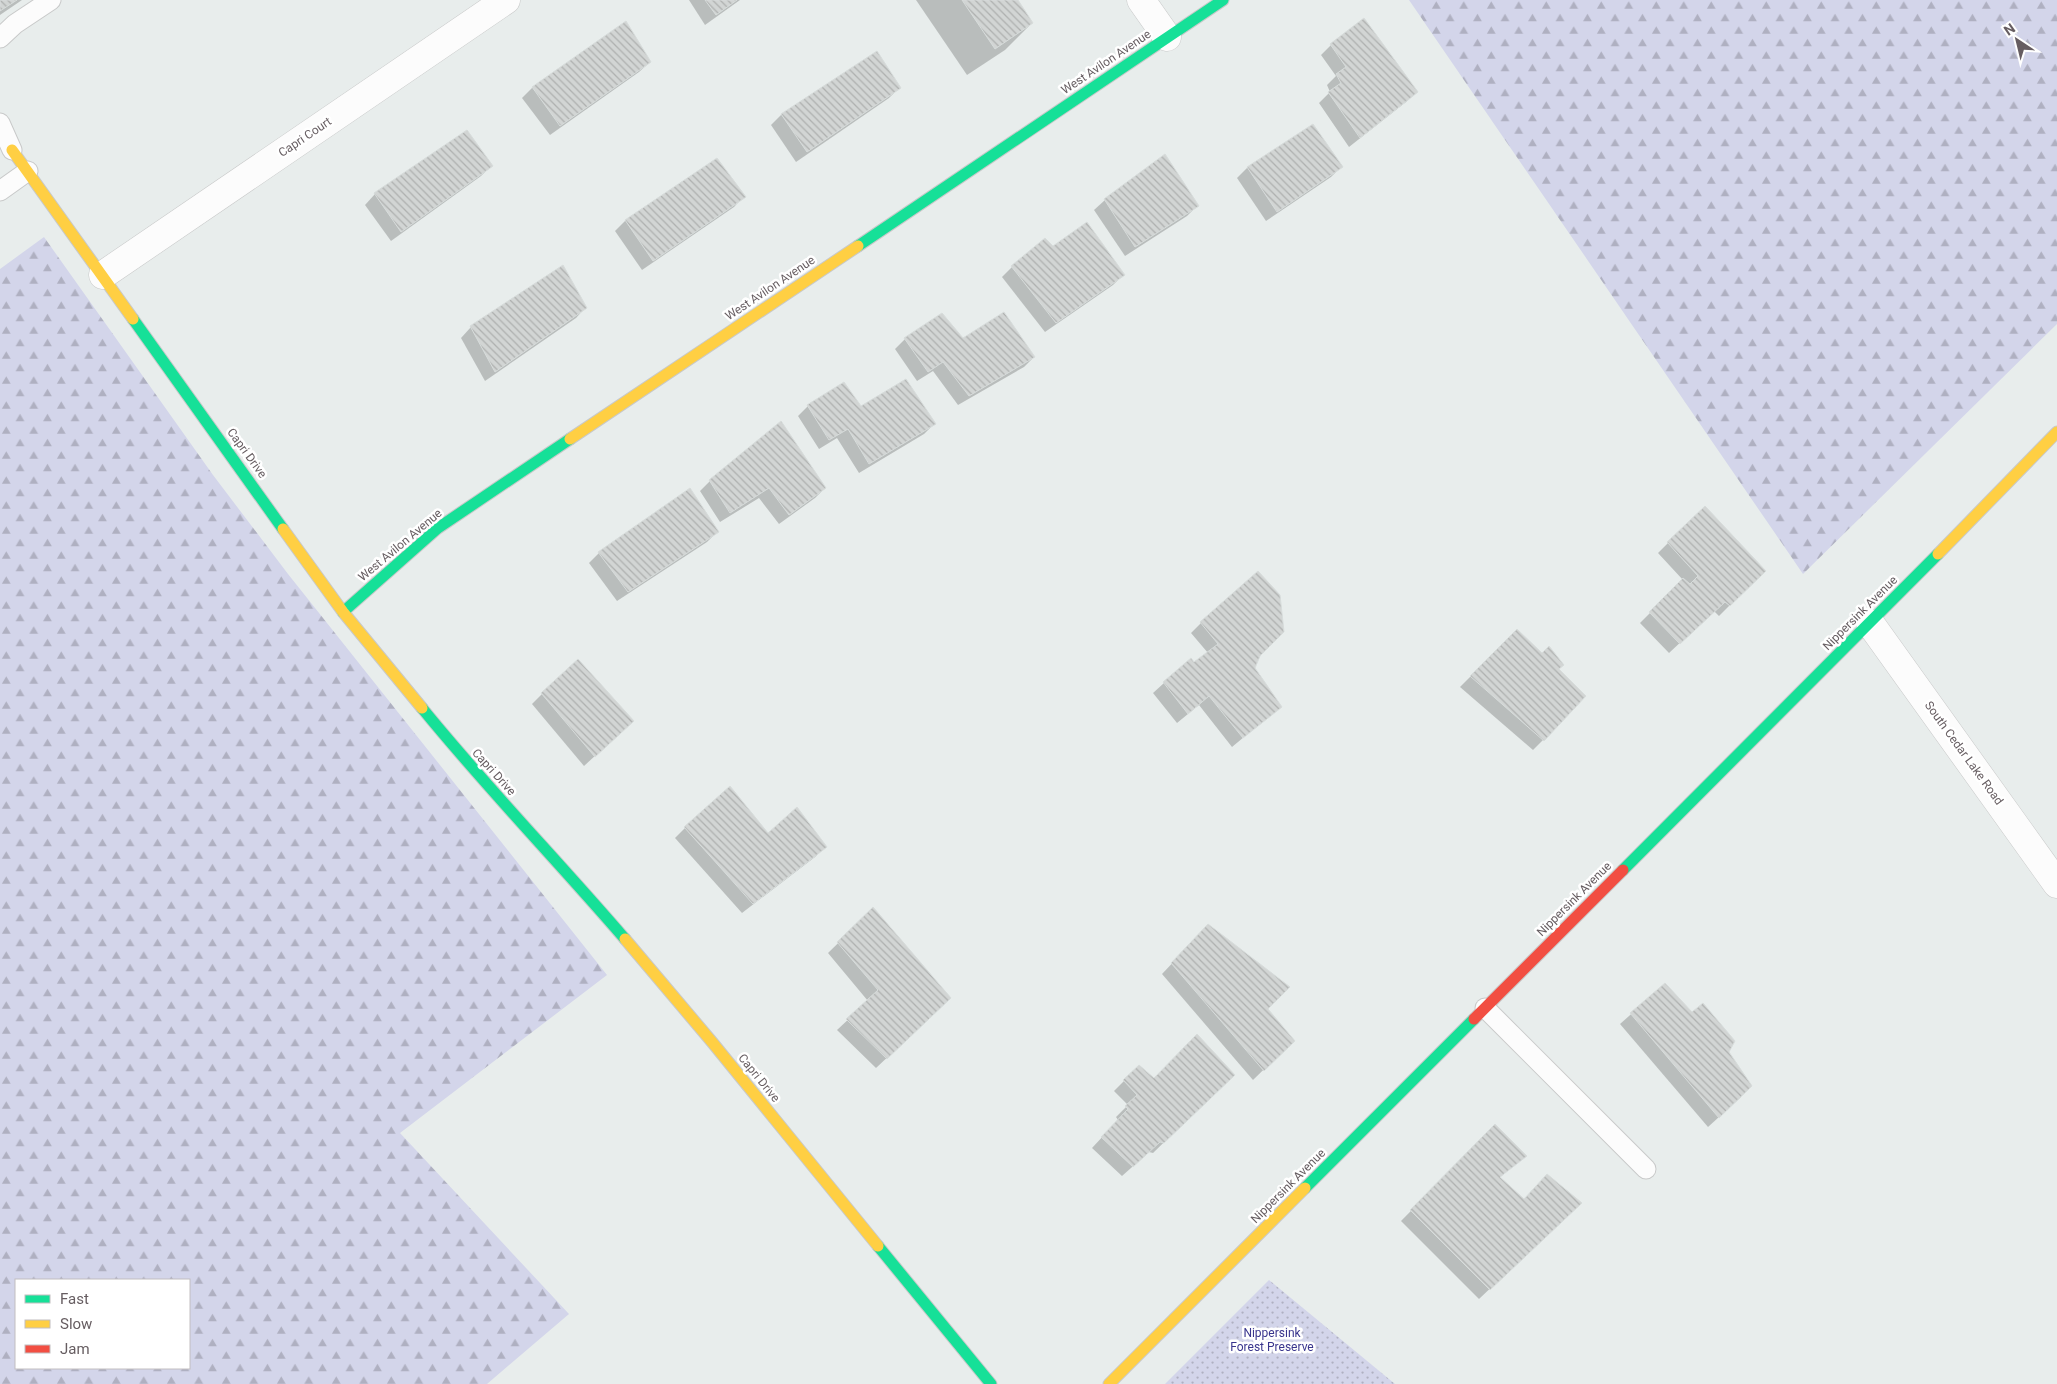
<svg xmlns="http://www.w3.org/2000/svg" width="2057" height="1384" font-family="Roboto,sans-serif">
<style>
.grass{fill:url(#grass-dots)}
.forest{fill:url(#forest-firs);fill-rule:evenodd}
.shadow{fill:#0003}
.building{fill:url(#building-back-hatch);stroke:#d7dcdb}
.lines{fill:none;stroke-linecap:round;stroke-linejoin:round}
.lane-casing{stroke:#c8c9c9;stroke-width:21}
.street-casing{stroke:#c8c9c9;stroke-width:29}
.fast-casing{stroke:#c8c9c9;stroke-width:13}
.slow-casing{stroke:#c8c9c9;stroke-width:13}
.jam-casing{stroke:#c8c9c9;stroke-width:13}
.lane{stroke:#fcfcfc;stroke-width:19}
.street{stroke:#fcfcfc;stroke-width:28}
.fast{stroke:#16e098;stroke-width:11}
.slow{stroke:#ffcf43;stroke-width:11}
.jam{stroke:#f24e42;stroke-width:11}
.labels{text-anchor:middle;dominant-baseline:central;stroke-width:5;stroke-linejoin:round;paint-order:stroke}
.street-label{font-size:12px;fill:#665d61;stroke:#fff}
.park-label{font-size:12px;fill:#39358d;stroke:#fff}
</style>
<defs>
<pattern id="grass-dots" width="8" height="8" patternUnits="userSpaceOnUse" patternTransform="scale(1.25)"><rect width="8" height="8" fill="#d3d5ea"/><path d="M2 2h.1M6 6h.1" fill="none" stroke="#afb0c1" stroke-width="1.8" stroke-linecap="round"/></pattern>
<pattern id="forest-firs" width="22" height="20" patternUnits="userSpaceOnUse" patternTransform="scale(1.25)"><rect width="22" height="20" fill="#d3d5ea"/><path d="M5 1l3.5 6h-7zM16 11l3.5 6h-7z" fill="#afb0c1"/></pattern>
<pattern id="building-back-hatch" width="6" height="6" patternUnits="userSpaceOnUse" patternTransform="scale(1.25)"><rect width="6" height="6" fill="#d2d5d4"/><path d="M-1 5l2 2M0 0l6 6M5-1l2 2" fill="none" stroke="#aeb0af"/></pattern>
</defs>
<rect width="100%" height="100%" fill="#e8edec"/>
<!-- grass -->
<path class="grass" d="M1269 1280 1395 1384H1165Z"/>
<!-- forest -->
<g class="forest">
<path d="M1409 0H2057V324L1803 574Z"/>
<path d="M44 237 213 475 288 574 607 975 400 1133 569 1314 487 1384H0V269ZM189 1280V1368H16V1280Z"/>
</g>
<!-- shadow -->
<g class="shadow">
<path d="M0 0H22L0 15Z"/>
<path d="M689 0H740L705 25Z"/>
<path d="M916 0H1016L1032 23 1005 50 967 75Z"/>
<path d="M625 23 650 62 639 72 550 135 522 98 532 88Z"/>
<path d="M1331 45 1417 92 1406 102 1349 147 1319 103 1330 92 1327 85 1336 76 1321 55Z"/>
<path d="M876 53 899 88 889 98 796 162 771 125 781 115Z"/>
<path d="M1313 126 1341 167 1331 177 1266 221 1237 178 1247 168Z"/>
<path d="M717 160 744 196 734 207 642 270 615 231 625 221Z"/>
<path d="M491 166 481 176 391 241 365 205 375 194Z"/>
<path d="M1105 200 1197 206 1187 216 1125 256 1094 210Z"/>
<path d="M1053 247 1123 275 1113 285 1045 332 1002 277 1012 267Z"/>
<path d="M586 307 576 318 485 381 461 338 471 327Z"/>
<path d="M941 315 963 340 1034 357 1024 367 958 405 933 371 917 381 895 349 905 339Z"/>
<path d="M808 406 861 408 934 424 924 434 859 473 837 438 819 449 798 416Z"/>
<path d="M710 481 825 488 815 498 779 524 759 498 720 522 700 491Z"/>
<path d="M717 532 707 542 617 601 589 563 599 553Z"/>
<path d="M1668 543 1764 571 1719 616 1714 611 1669 653 1640 623 1683 580 1658 553Z"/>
<path d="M1201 623 1259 655 1254 669 1280 707 1232 747 1199 705 1177 723 1153 693 1164 683 1208 653 1191 633Z"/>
<path d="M1517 630 1558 670 1543 740 1533 750 1460 687Z"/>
<path d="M542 694 622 731 584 766 532 704Z"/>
<path d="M685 828 768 835 825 847 815 857 742 913 675 838Z"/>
<path d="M873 909 940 1008 876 1068 837 1030 868 1001 828 953Z"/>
<path d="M1198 936 1266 1009 1293 1041 1253 1080 1162 974Z"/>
<path d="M1665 984 1727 1052 1741 1097 1708 1127 1620 1024Z"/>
<path d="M1139 1066 1154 1080 1233 1075 1153 1153 1149 1152 1122 1176 1092 1148 1118 1120 1116 1117 1128 1105 1114 1091Z"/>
<path d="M1495 1126 1525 1156 1499 1178 1524 1201 1570 1213 1479 1299 1401 1221Z"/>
</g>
<!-- building -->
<g class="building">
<path d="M0 0H17L0 11Z"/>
<path d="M705 0H737L716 15Z"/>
<path d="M962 0H1018L1033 23 995 49Z"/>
<path d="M1364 18 1418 92 1360 138 1328 92 1341 83 1336 74 1346 67 1330 44Z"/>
<path d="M626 21 651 62 560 126 532 87Z"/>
<path d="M877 51 901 88 807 152 781 114Z"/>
<path d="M1313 124 1343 167 1277 212 1247 167Z"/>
<path d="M467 130 493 166 401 232 374 193Z"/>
<path d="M1165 154 1199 206 1135 247 1104 199Z"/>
<path d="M717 158 746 197 653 261 625 220Z"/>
<path d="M1087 222 1125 275 1056 323 1011 266 1045 238 1053 246Z"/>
<path d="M563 265 587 308 495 372 470 326Z"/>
<path d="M1004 312 1035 357 969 396 943 362 928 372 904 338 942 313 963 338Z"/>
<path d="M906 379 936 424 869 464 848 429 829 440 807 405 844 382 861 406Z"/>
<path d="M781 421 826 488 789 515 769 488 730 513 709 480Z"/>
<path d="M690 488 719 532 628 592 598 552Z"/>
<path d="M1705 506 1766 571 1730 606 1725 602 1680 644 1649 612 1683 578 1690 584 1698 576 1667 542Z"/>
<path d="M1258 571 1280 595 1284 632 1260 656 1255 668 1282 707 1243 738 1209 696 1188 714 1163 682 1191 658 1194 662 1218 644 1200 622Z"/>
<path d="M1517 629 1542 653 1549 646 1564 665 1559 669 1586 696 1544 741 1470 676Z"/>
<path d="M578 659 634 721 595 757 541 693Z"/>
<path d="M730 786 768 833 797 807 827 847 753 904 684 827Z"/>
<path d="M873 907 951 998 887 1059 846 1019 878 990 837 942Z"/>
<path d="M1208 924 1290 987 1268 1009 1295 1041 1264 1071 1171 963Z"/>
<path d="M1665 983 1692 1012 1703 1003 1735 1041 1729 1052 1752 1086 1719 1118 1630 1013Z"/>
<path d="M1197 1034 1235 1075 1164 1143 1160 1142 1133 1167 1101 1137 1128 1109 1125 1106 1137 1095 1123 1080 1139 1065 1154 1078Z"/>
<path d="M1495 1124 1527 1156 1500 1177 1524 1199 1547 1174 1582 1203 1490 1290 1410 1210Z"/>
</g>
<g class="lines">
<defs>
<g id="lane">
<path d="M0 38 15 24 51 0"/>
<path d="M0 123 12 150"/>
<path d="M0 191 28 171"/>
<path d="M1485 1008 1646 1169"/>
</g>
<g id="street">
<path d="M1141 0 1167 37"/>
<path d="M103 275 506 0"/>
<path d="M1870 623 2057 884"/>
</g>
<g id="fast">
<path d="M858 246 1223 0"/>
<path d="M133 319 283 529"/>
<path d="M343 612 438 528 570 439"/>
<path d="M422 708C487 788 558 861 625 939"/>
<path d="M1623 870 1938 554"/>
<path d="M1305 1188 1474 1019"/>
<path d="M878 1246 991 1384"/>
</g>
<g id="slow">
<path d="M12 150 133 319"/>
<path d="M570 439 858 246"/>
<path d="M283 529 343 612 422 708"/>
<path d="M1938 554 2057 432"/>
<path d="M625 939 712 1042 878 1246"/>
<path d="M1109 1384 1305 1188"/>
</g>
<path id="jam" d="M1474 1019 1623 870"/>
</defs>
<!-- lane casing -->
<use href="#lane" class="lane-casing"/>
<!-- street casing -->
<use href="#street" class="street-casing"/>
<!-- fast casing -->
<use href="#fast" class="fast-casing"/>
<!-- slow casing -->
<use href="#slow" class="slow-casing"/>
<!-- jam casing -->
<use href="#jam" class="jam-casing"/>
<!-- lane -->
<use href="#lane" class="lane"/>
<!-- street -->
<use href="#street" class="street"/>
<!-- fast -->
<use href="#fast" class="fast"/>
<!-- slow -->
<use href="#slow" class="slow"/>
<!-- jam -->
<use href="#jam" class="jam"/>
</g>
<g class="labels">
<!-- street labels -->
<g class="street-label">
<text transform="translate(1106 62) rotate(-34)">West Avilon Avenue</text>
<text transform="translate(305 137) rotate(-34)">Capri Court</text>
<text transform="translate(770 288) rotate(-34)">West Avilon Avenue</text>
<text transform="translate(247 453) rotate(54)">Capri Drive</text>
<text transform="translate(400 545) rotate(-40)">West Avilon Avenue</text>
<text transform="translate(1860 613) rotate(-45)">Nippersink Avenue</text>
<text transform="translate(1964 753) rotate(54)">South Cedar Lake Road</text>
<text transform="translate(494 772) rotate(48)">Capri Drive</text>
<text transform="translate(1574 899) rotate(-45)">Nippersink Avenue</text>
<text transform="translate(759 1078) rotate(51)">Capri Drive</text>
<text transform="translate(1288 1186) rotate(-45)">Nippersink Avenue</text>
</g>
<!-- park labels -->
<g class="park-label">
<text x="1272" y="1333">Nippersink<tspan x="1272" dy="14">Forest Preserve</tspan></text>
</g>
</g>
<!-- legend -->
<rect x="15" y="1279" width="175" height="90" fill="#ffffff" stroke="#c2bec0"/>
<rect x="25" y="1295" width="25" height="8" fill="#16e098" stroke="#c2bec0"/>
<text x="60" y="1304" font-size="15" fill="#665d61">Fast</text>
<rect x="25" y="1320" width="25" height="8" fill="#ffcf43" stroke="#c2bec0"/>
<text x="60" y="1329" font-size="15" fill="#665d61">Slow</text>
<rect x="25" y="1345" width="25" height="8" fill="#f24e42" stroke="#c2bec0"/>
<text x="60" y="1354" font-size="15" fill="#665d61">Jam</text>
<!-- north arrow -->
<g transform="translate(2017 40) rotate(325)" stroke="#ffffff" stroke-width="4" paint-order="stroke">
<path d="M0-4L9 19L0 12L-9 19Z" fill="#665d61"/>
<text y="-8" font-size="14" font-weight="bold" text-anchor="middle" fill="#665d61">N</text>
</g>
</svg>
